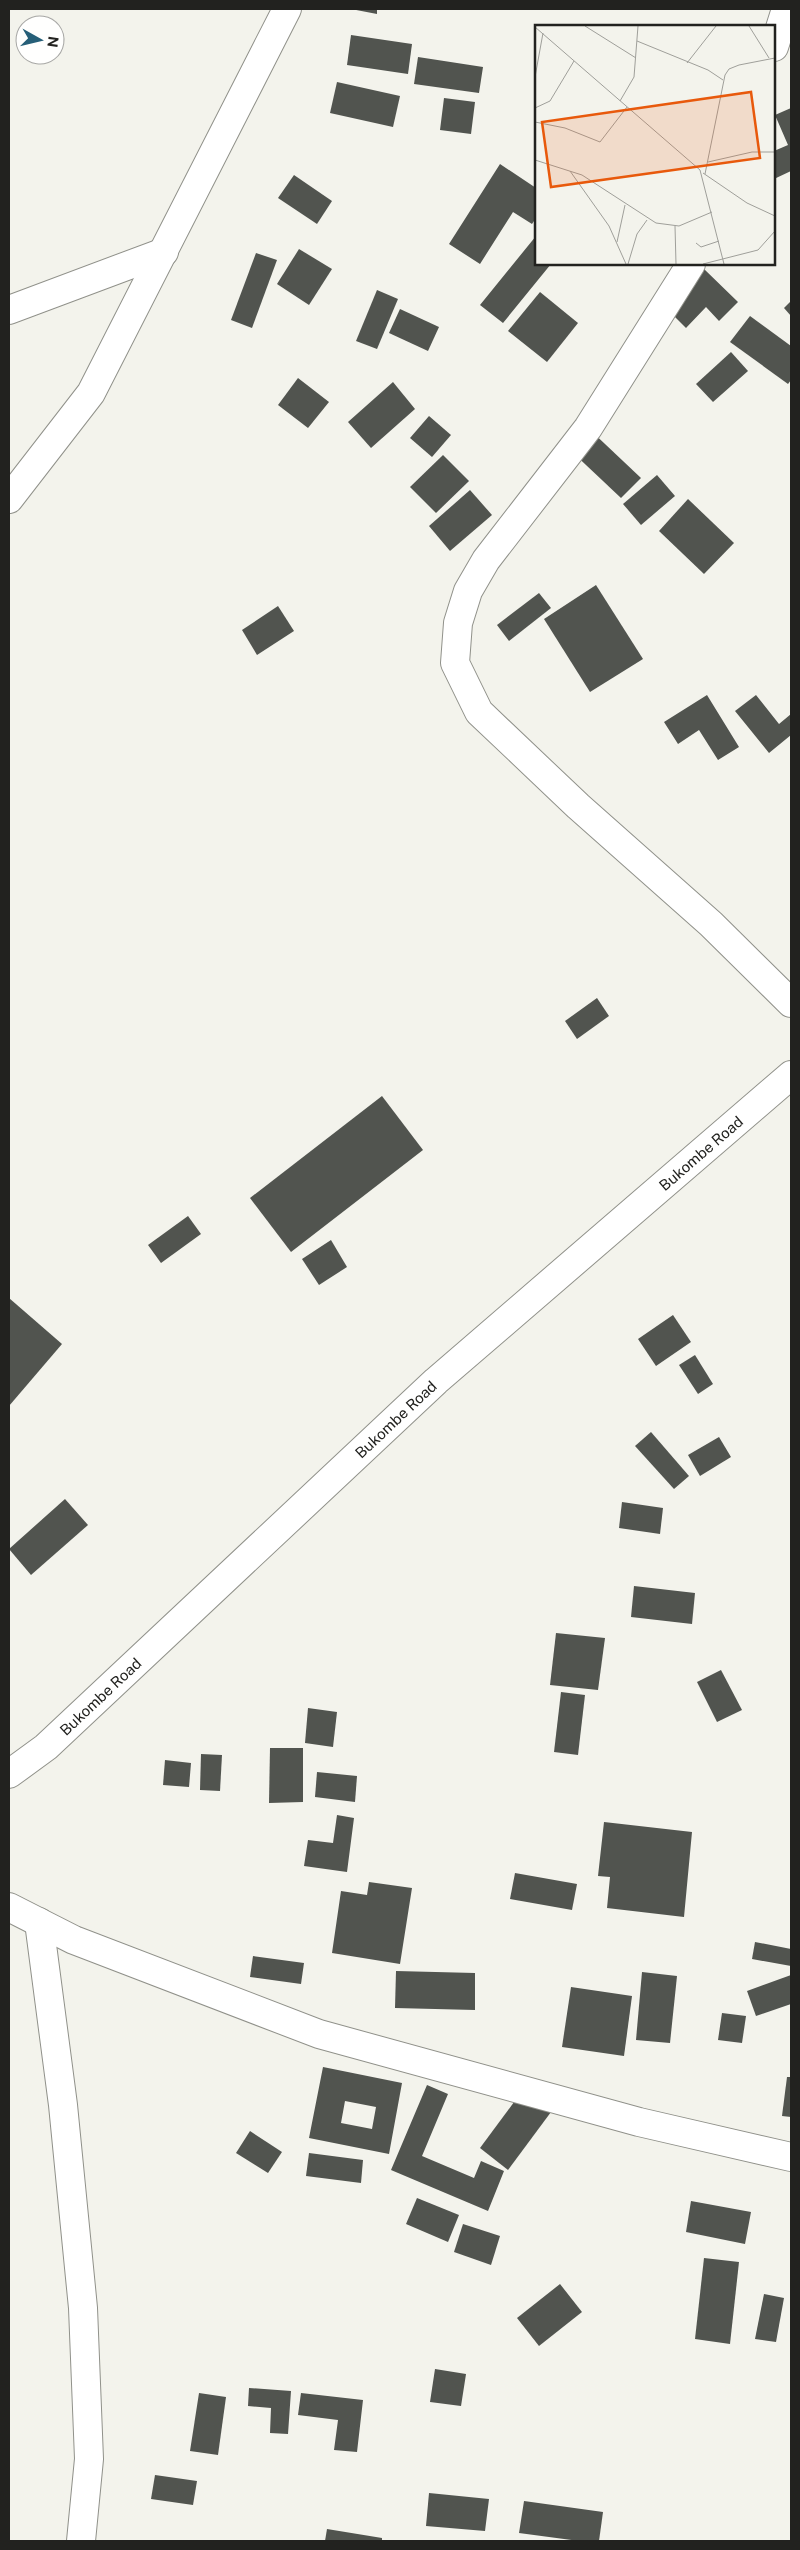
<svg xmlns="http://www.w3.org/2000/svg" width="800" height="2550" font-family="'Public Sans',sans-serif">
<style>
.building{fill:#51544f;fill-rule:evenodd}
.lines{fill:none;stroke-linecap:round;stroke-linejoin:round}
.street-casing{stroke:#90918a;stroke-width:30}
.secondary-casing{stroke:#90918a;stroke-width:30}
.street{stroke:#fff;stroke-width:28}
.secondary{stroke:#fff;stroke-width:28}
.labels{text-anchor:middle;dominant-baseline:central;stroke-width:5;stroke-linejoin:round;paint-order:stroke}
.street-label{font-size:15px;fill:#22221f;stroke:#fffffe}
.inset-road{fill:none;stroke:#9f9f9a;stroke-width:1}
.view{fill:#e8590c;fill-opacity:0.15;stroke:#e8590c;stroke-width:2.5}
.inset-edge{fill:none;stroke:#22221f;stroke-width:2.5}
</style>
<rect width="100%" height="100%" fill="#f3f3ec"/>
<!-- building -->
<g class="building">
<path d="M351 9H377V14Z"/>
<path d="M351 35 412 44 408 74 347 65Z"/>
<path d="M418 57 483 67 479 93 414 84Z"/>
<path d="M337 82 400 96 393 127 330 113Z"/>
<path d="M444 98 475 102 471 134 440 130Z"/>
<path d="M791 108V171L774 179V151L788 145 775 115Z"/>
<path d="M500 164 536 188V218L532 224 513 212 480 264 449 244Z"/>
<path d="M294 175 332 201 317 224 278 198Z"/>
<path d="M536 236V264H551L503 323 480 305Z"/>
<path d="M299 249 332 269 309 305 277 284Z"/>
<path d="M256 253 277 260 252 328 231 320Z"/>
<path d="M703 268 738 302 719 321 706 307 686 328 665 307Z"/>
<path d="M377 290 398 299 377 349 356 341Z"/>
<path d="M540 292 578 323 547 362 508 331Z"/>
<path d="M791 301V316L784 308Z"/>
<path d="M400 309 439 327 428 351 389 333Z"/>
<path d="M750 316 791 346V380L788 384 730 342Z"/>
<path d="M731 352 748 371 713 402 696 384Z"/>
<path d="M298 378 329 402 308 428 278 405Z"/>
<path d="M393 382 415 409 371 448 348 422Z"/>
<path d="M429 416 451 435 432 457 410 438Z"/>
<path d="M587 427 641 478 621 498 568 448Z"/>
<path d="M443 455 469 481 436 513 410 487Z"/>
<path d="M657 475 675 496 641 525 623 504Z"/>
<path d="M470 490 492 515 450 551 429 526Z"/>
<path d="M688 499 734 543 704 574 659 531Z"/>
<path d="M596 585 643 659 590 692 544 619Z"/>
<path d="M539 593 551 608 509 641 497 625Z"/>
<path d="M278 606 294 631 257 655 242 630Z"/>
<path d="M707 695 739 747 718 760 699 730 678 744 664 722Z"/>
<path d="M756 695 779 724 791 714V735L769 753 735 711Z"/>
<path d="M597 998 609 1016 577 1039 565 1021Z"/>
<path d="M382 1096 423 1150 291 1252 250 1198Z"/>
<path d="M188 1216 201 1234 161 1263 148 1245Z"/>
<path d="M331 1240 347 1267 319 1285 302 1259Z"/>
<path d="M9 1298 62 1344 9 1406Z"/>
<path d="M673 1315 691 1342 656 1366 638 1339Z"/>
<path d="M695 1355 713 1384 698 1394 679 1365Z"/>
<path d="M651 1432 689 1476 674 1489 635 1446Z"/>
<path d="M719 1437 731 1457 700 1476 688 1455Z"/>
<path d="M65 1499 88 1525 31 1575 9 1549Z"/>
<path d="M622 1502 663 1508 660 1534 619 1528Z"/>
<path d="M634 1586 695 1593 692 1624 631 1617Z"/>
<path d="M556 1633 605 1638 598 1690 550 1685Z"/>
<path d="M721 1670 742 1710 717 1722 697 1682Z"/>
<path d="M561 1692 585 1695 578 1755 554 1752Z"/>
<path d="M308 1708 337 1712 333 1747 305 1743Z"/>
<path d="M270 1748H303V1802L269 1803Z"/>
<path d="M201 1754 222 1755 220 1791 200 1790Z"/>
<path d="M165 1760 191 1763 189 1787 163 1785Z"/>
<path d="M317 1772 357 1776 355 1802 315 1797Z"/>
<path d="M337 1815 354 1818 347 1872 304 1866 308 1840 333 1843Z"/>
<path d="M604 1822 692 1832 684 1917 607 1908 610 1877 598 1876Z"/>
<path d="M515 1873 577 1884 572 1910 510 1899Z"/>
<path d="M369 1882 412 1888 400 1964 332 1953 341 1891 367 1895Z"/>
<path d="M755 1942 791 1949V1966L752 1959Z"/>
<path d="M253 1956 304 1963 301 1984 250 1977Z"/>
<path d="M396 1971 475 1973V2010L395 2008Z"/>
<path d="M642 1972 677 1976 670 2043 636 2040Z"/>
<path d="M791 1975V2004L756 2016 747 1991Z"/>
<path d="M571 1987 632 1996 624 2056 562 2047Z"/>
<path d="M722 2013 746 2016 742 2043 718 2040Z"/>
<path d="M323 2067 402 2083 389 2154 309 2138ZM345 2101 376 2107 372 2129 341 2123Z"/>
<path d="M787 2077H791V2117L782 2116Z"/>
<path d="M427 2085 448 2094 422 2156 474 2178 481 2161 504 2171 488 2211 391 2170Z"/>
<path d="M523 2090 551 2112 508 2170 480 2148Z"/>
<path d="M250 2131 282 2152 268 2173 236 2153Z"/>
<path d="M309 2153 363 2160 361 2183 306 2176Z"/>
<path d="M417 2198 459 2215 448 2242 406 2224Z"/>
<path d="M691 2201 751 2212 745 2244 686 2232Z"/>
<path d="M463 2224 500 2236 491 2265 454 2252Z"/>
<path d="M704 2258 739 2262 730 2344 695 2339Z"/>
<path d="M560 2284 582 2312 539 2346 517 2318Z"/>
<path d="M764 2294 784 2298 776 2342 755 2339Z"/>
<path d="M435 2369 466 2374 461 2406 430 2402Z"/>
<path d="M249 2388 291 2391 288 2434 270 2433 271 2408 248 2406Z"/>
<path d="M199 2393 226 2397 218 2455 190 2451Z"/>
<path d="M301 2393 363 2400 357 2452 334 2450 338 2420 298 2415Z"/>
<path d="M155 2475 197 2481 193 2505 151 2499Z"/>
<path d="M429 2493 489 2499 485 2531 426 2526Z"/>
<path d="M524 2501 603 2512 599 2541H579L519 2533Z"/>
<path d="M327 2529 382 2538V2541H325Z"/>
</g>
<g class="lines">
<defs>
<g id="street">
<path d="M774 47 786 9"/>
<path d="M691 264 588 428 486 560 468 591 458 623 455 663 479 712 578 806 711 924 791 1003"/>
<path d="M9 310 164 252"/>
<path d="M9 499 91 393 287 9"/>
<path d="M9 1907 74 1940 319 2034 639 2122 791 2157"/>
<path d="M39 1922 63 2105 83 2308 89 2459 81 2541"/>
</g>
<g id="secondary">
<path id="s1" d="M9 1774 46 1747 436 1381 791 1075"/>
</g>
</defs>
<!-- street casing -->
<use href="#street" class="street-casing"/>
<!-- secondary casing -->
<use href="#secondary" class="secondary-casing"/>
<!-- street -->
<use href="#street" class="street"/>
<!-- secondary -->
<use href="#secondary" class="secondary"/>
</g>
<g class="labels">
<!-- street labels -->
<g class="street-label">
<text stroke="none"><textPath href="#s1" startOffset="930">Bukombe Road</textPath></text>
<text stroke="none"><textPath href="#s1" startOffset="525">Bukombe Road</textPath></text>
<text stroke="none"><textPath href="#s1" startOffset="120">Bukombe Road</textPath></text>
</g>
</g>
<!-- overview -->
<g transform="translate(535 25)">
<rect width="240" height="240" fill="#f3f3ec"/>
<path class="inset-road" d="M50 1 101 33M214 1 234 33M0 2 165 145 189 239M102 16 173 45 188 55M152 38 181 1M0 52 8 8M85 76 99 52 103 1M0 83 15 76 39 36M0 97 30 103 65 117 92 82M0 135 47 150 121 198 144 201 177 187M173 137 217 127H240M35 146 74 201 91 239M168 148 212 178 240 191M170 149 190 50 194 44 204 40 240 33M140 201 141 239M82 217 90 180M161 218 166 222 184 216M93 239 102 209 112 195M168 239 223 225 240 206"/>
<path class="view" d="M216 67 225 133 16 162 7 97Z"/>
<rect width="240" height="240" class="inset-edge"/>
</g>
<!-- border -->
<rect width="800" height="2550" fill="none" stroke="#22221f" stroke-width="20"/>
<!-- north arrow -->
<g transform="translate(40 40) rotate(98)"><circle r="24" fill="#fffffe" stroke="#a7a7a5"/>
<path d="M0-4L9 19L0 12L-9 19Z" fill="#265f78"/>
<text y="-8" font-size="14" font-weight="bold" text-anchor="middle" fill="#22221f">N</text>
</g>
</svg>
